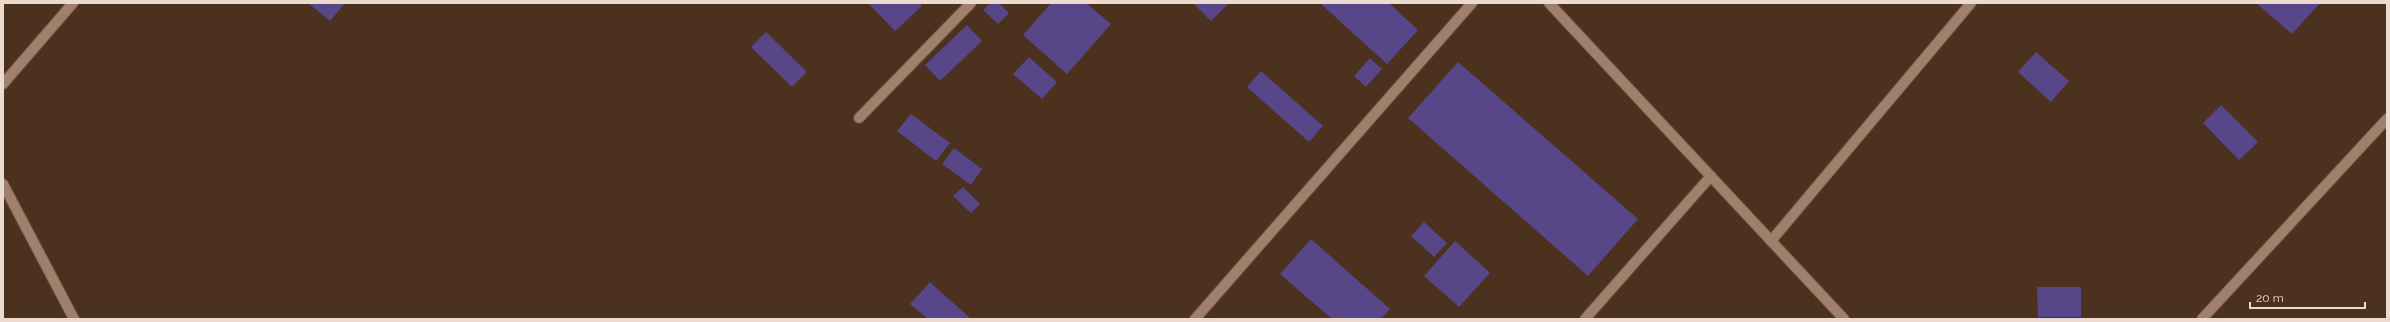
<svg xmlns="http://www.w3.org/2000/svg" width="2390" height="322" font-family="Raleway,sans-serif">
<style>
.building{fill:#574688}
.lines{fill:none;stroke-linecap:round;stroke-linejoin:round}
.street-casing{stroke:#654e3e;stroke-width:12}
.secondary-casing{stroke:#654e3e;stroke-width:12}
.street{stroke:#a0806c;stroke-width:10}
.secondary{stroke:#a0806c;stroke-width:10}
</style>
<rect width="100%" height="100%" fill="#4c311e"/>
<!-- building -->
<g class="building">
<path d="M308 3H345L330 21Z"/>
<path d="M868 3H919L922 6 895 31Z"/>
<path d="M990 3H999L1009 13 998 24 983 10Z"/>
<path d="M1051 3H1086L1111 24 1067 74 1023 35Z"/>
<path d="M1193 3H1229L1211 21Z"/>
<path d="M1320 3H1389L1418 30 1387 64Z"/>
<path d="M2256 3H2320L2292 34Z"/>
<path d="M967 25 982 41 940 81 925 65Z"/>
<path d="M766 32 807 72 792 87 751 47Z"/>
<path d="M2036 52 2069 81 2051 102 2018 72Z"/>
<path d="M1029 57 1057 82 1042 99 1013 74Z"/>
<path d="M1370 58 1382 69 1366 87 1354 76Z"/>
<path d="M1458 62 1638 219 1588 276 1408 118Z"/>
<path d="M1261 71 1323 126 1309 142 1247 87Z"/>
<path d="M2221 105 2258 142 2239 160 2203 123Z"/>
<path d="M911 114 950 143 936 161 897 131Z"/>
<path d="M954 148 982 169 971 185 942 164Z"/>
<path d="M963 187 980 204 971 213 953 196Z"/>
<path d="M1424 222 1447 243 1434 257 1411 236Z"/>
<path d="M1311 239 1390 309 1381 319H1332L1280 274Z"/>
<path d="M1455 241 1490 273 1459 307 1424 276Z"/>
<path d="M930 282 971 319H928L910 304Z"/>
<path d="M2037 287H2081V317H2038Z"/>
</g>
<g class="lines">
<defs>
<g id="street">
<path d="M3 84 73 3"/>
<path d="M859 118 971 3"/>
<path d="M3 184 74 319"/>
<path d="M1771 241 1971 3"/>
<path d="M1195 319 1472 3"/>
<path d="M1585 319 1711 176"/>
<path d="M2202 319 2387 119"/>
</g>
<path id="secondary" d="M1549 3 1844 319"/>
</defs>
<!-- street casing -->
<use href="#street" class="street-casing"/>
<!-- secondary casing -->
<use href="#secondary" class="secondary-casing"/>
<!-- street -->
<use href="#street" class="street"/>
<!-- secondary -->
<use href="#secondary" class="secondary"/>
</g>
<!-- border -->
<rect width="2390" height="322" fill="none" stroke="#ecdacf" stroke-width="8"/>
<!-- scale -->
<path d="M2250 302v6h115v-6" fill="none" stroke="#ecdacf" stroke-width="2"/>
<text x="2256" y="302" font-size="12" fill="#ecdacf" stroke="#4c311e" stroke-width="3" paint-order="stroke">20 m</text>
</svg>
